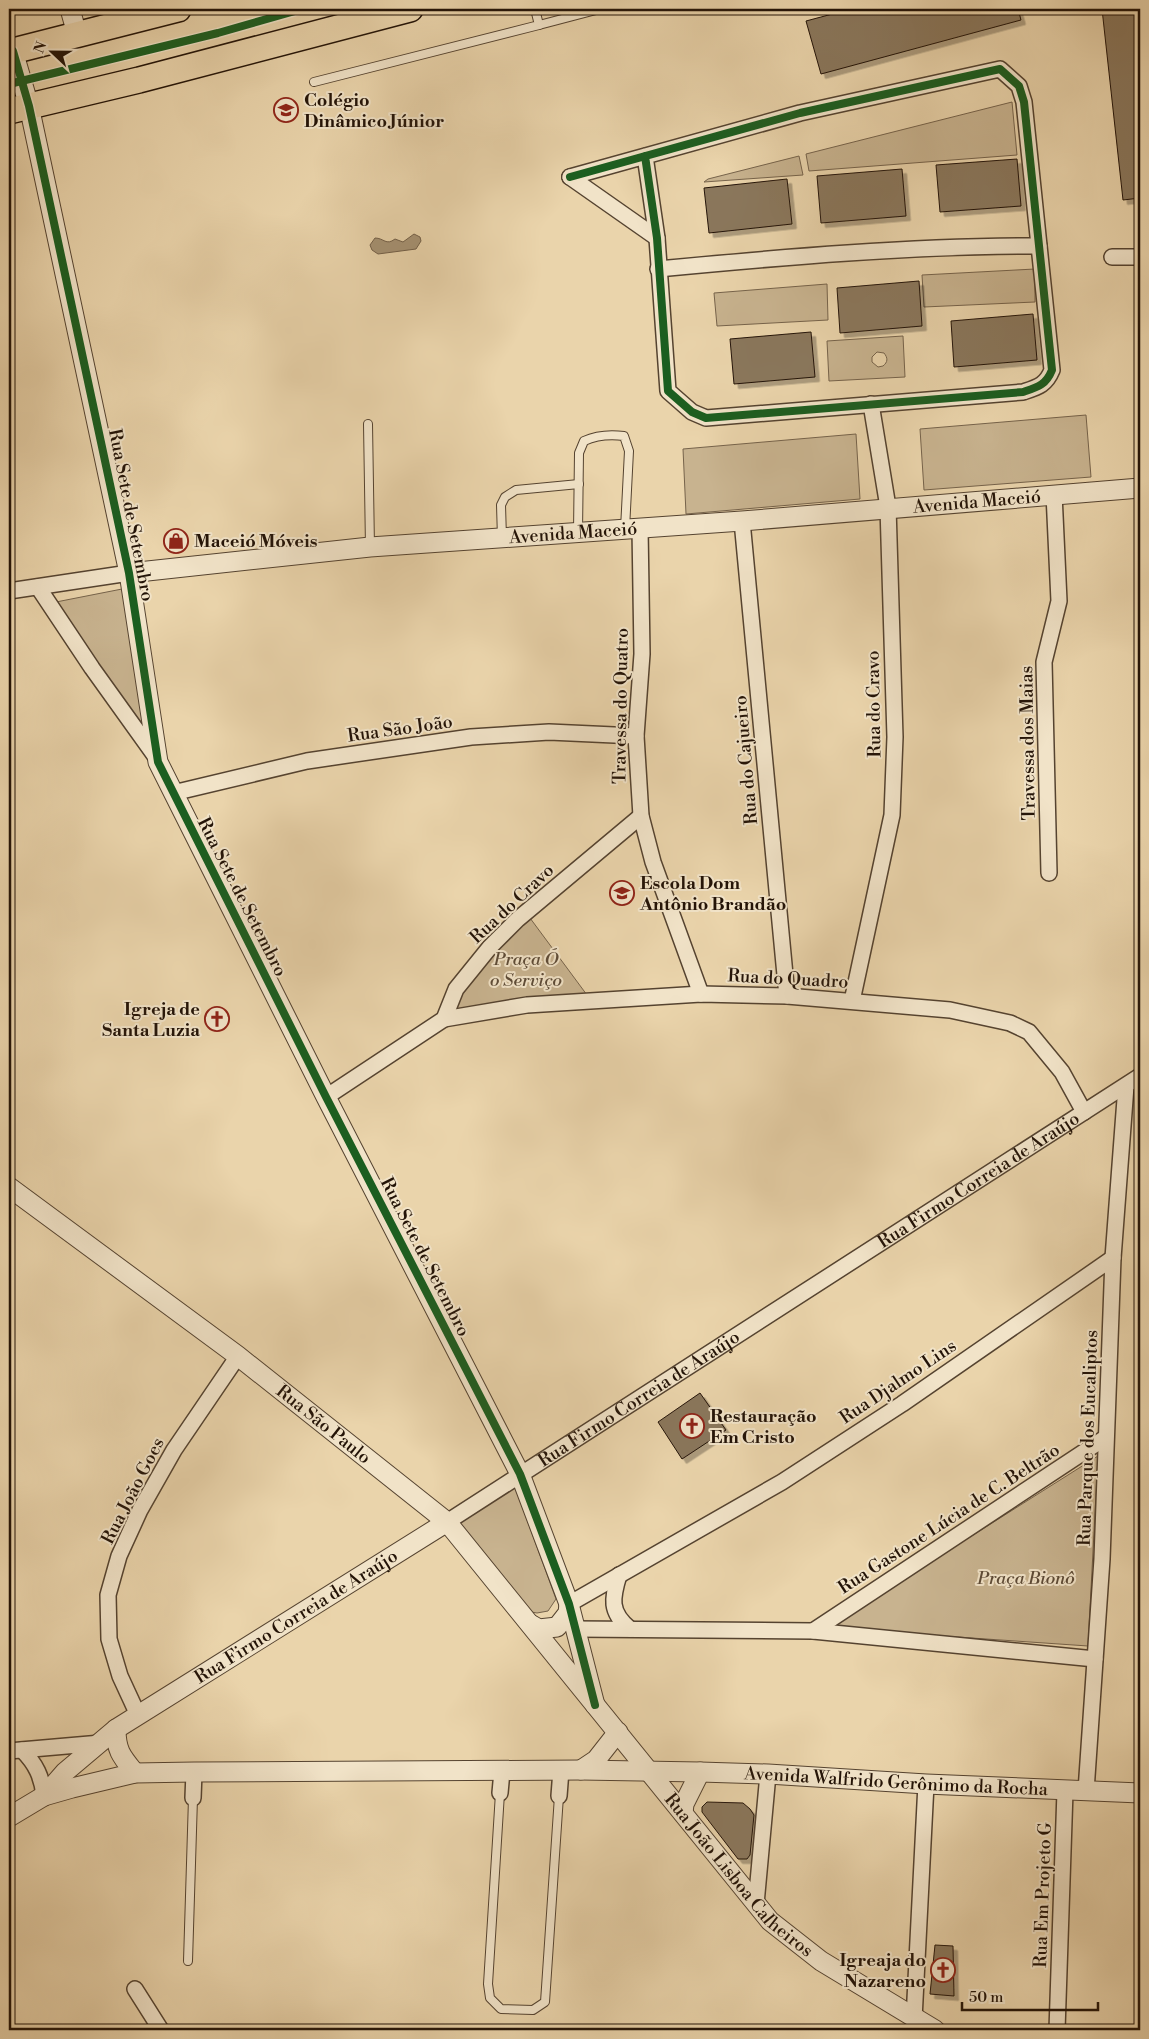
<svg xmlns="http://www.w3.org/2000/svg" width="1149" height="2039" font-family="'Libre Bodoni',serif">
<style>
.green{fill:#c8b38f;stroke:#76634b;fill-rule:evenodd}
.water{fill:#a69273;stroke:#725f48}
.building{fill:#8a775c;stroke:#231307;filter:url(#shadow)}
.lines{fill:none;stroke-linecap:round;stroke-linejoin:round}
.service-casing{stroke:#554330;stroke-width:10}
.minor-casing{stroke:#554330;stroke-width:18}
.tertiary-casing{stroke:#554330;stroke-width:21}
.trunk-casing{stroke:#231307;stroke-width:28}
.service{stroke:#f1e3c8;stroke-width:8}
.minor{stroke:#f1e3c8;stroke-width:15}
.tertiary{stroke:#f1e3c8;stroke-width:19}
.trunk{stroke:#ead4ab;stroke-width:25}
.cycleway-casing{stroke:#f1e3c8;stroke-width:11}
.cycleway{stroke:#1b5e20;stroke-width:8}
.labels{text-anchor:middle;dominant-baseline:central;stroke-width:4;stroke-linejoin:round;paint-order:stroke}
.poi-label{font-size:18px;font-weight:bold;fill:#231307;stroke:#f1e3c8;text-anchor:start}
.street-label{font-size:18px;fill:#231307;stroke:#f1e3c8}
.park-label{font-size:18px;font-style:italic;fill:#5d4b37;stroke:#f1e3c8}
</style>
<defs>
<filter id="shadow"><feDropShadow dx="4.5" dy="4.5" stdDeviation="0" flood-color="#0004"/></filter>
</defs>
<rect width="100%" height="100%" fill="#ead4ab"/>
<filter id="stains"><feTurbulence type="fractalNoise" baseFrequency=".004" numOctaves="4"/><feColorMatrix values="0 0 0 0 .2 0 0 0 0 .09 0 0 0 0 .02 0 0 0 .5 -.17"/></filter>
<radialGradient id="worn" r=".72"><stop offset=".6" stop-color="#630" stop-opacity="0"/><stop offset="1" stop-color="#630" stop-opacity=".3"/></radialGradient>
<!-- green -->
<g class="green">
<path d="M1012 102 1017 155 809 171 806 154Z"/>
<path d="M799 156 803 175 704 182 708 179Z"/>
<path d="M1035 269V302L924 307 922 275Z"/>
<path d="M827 284 828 320 717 326 714 293Z"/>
<path d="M903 336 905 377 829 381 827 341ZM877 352 884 353C888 358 888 362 883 366L878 367 872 362V357Z"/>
<path d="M1086 415 1091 477 924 490 920 429Z"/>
<path d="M856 434 860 499 686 514 683 449Z"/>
<path d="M122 589 150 742 56 602Z"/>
<path d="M530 918 587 995 452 1014 462 987Z"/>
<path d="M1098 1456 1088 1646 826 1628Z"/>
<path d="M514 1484 556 1599 548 1611 537 1613 526 1611 454 1522Z"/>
</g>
<!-- water -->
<path class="water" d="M414 234 420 237 421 241 416 249 378 254 372 250 370 245 375 238C384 238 386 246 395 239L403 242Z"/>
<!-- building -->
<g class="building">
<path d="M851 9H1018L1021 20 821 74 806 21Z"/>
<path d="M1102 9H1140V198L1123 200Z"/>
<path d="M1017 159 1021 206 940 212 936 165Z"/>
<path d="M902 169 906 216 821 223 817 176Z"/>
<path d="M787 179 792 224 709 233 704 188Z"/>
<path d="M919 281 922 326 840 333 837 288Z"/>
<path d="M1033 314 1037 360 954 367 951 321Z"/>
<path d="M811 332 815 377 734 384 730 339Z"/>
<path d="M700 1393 726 1430 682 1459 658 1422Z"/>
<path d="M707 1802 743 1803 750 1809 754 1815 750 1855 747 1859H738L702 1812V1807Z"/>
<path d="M935 1945 953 1946 954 1996 930 1994Z"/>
</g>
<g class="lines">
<defs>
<g id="service">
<path d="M539 25 600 9"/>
<path d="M314 82 539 25 535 9"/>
<path d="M368 424 370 547"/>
<path d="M578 532 579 453 584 441C597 435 609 434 624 436L629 451 625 529"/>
<path d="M502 538 501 505 505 497 516 490 579 484"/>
<path d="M500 1793 488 1984 490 1998 501 2009 533 2010 545 2002 559 1796"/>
<path d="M188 1961 193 1798"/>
</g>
<g id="minor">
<path d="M570 177 800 113 1000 69 1019 86 1024 102 1052 370C1046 385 1038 387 1023 392L706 418 692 412 668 391 657 238 645 156"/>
<path d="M570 177 657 238"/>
<path d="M1112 257H1140"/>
<path d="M658 269C784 257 911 246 1039 246"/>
<path d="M742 521 787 996"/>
<path d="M640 528 642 654 636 736 641 816 653 862 701 994"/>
<path d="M38 587 92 668 158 760"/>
<path d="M9 591 129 573"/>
<path d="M173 793 307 761 471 737 549 732 636 736"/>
<path d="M1049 873 1044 662 1059 601 1054 494"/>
<path d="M852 1001 892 815 895 737 888 507 871 404"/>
<path d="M444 1019 527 1005 701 994 787 996 950 1010 1010 1023 1029 1032 1062 1072 1084 1112"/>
<path d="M326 1097 444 1019 456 989 490 947 518 919 641 816"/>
<path id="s1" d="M447 1522 1140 1076"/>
<path d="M619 1575C612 1598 609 1612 630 1629"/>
<path d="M569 1604 782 1482 902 1404 1113 1258"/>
<path d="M575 1629 813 1631 1095 1659"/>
<path d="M813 1631 1105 1438"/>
<path d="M138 1715 120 1676 109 1639 108 1595 119 1556 140 1510 174 1450 238 1356"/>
<path d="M22 1750C36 1764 42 1777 44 1796"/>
<path d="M9 1751 101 1743"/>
<path d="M1086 1791 1102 1559 1113 1258 1126 1086"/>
<path d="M500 1793 502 1771"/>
<path d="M559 1796 561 1770"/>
<path d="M193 1798 194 1772"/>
<path d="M756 1904 768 1774"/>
<path d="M135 1989 161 2030"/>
<path d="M914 2019 926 1784"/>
<path d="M1057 2030 1065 1791"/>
</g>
<g id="tertiary">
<path d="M70 9 77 34"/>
<path d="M13 51 29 106 129 573 158 762 326 1097 520 1474 569 1604 595 1705"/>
<path id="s2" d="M129 573 370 547 742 521 1140 488"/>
<path id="s3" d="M9 1187 238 1356 447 1522 770 1921 821 1961 935 2030"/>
<path d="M532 1625 539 1629 557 1627 568 1613 569 1604"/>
<path d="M116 1729C116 1751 122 1757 135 1773"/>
<path d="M581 1770 596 1760 618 1732"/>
<path id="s4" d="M44 1796 65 1772 116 1729 447 1522"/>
<path d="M683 1813 684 1804 700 1772"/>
<path id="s5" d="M9 1817 44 1796 72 1788 135 1773 194 1772 581 1770 700 1772 768 1774 926 1784 1140 1793"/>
</g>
<g id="trunk">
<path d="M9 52 178 9"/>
<path d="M9 111 139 80 410 9"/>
</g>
</defs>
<!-- service casing -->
<use href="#service" class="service-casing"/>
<!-- minor casing -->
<use href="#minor" class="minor-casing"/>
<!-- tertiary casing -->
<use href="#tertiary" class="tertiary-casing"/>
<!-- trunk casing -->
<use href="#trunk" class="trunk-casing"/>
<!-- service -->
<use href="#service" class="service"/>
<!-- minor -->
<use href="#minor" class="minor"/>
<!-- tertiary -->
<use href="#tertiary" class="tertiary"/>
<!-- trunk -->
<use href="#trunk" class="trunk"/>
<defs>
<g id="cycleway">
<path d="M13 51 29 106 129 573 158 762 326 1097 520 1474 569 1604 595 1705"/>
<path d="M9 84 218 33 302 9"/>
<path d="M570 177 800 113 1000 69 1019 86 1024 102 1052 370C1046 385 1038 387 1023 392L706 418 692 412 668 391 657 238 645 156"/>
</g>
</defs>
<!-- cycleway casing -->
<use href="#cycleway" class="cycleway-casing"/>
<!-- cycleway -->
<use href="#cycleway" class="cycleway"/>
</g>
<!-- icons -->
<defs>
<symbol id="school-ring" viewBox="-11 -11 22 22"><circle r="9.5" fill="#f1e3c8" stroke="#8f2418" stroke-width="1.5"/><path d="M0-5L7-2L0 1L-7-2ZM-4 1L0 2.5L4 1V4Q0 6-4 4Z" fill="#8f2418"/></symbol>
<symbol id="shop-ring" viewBox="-11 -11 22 22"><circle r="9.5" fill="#f1e3c8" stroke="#8f2418" stroke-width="1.5"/><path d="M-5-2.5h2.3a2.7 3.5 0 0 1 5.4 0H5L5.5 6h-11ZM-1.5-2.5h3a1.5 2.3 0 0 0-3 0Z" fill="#8f2418"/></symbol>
<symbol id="church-ring" viewBox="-11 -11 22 22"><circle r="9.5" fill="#f1e3c8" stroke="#8f2418" stroke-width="1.5"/><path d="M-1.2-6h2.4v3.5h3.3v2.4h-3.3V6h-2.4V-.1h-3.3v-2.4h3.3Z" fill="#8f2418"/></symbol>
</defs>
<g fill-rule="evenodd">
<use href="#school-ring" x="272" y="96" width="28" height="28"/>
<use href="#shop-ring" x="162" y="527" width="28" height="28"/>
<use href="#school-ring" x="608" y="879" width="28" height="28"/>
<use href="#church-ring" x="203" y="1005" width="28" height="28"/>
<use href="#church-ring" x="678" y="1412" width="28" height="28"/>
<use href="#church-ring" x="929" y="1956" width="28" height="28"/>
</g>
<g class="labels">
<!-- poi labels -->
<g class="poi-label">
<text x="304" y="100">Colégio<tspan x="304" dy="21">Dinâmico Júnior</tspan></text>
<text x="194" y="541">Maceió Móveis</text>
<text x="640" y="883">Escola Dom<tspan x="640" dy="21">Antônio Brandão</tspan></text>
<text x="200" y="1009" text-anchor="end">Igreja de<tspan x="200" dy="21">Santa Luzia</tspan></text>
<text x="710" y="1416">Restauração<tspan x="710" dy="21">Em Cristo</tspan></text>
<text x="926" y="1960" text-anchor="end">Igreaja do<tspan x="926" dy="21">Nazareno</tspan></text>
</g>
<!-- street labels -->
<g class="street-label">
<text stroke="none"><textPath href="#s2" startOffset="851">Avenida Maceió</textPath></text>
<text transform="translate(131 515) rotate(79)">Rua Sete de Setembro</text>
<text stroke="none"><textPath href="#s2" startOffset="446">Avenida Maceió</textPath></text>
<text transform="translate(874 704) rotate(-91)">Rua do Cravo</text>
<text transform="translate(621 706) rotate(-89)">Travessa do Quatro</text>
<text transform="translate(400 729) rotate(-8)">Rua São João</text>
<text transform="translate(1028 743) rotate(-91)">Travessa dos Maias</text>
<text transform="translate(746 760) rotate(-95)">Rua do Cajueiro</text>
<text transform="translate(242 897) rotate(63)">Rua Sete de Setembro</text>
<text transform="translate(512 904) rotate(-43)">Rua do Cravo</text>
<text transform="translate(788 979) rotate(3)">Rua do Quadro</text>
<text stroke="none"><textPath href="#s1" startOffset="632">Rua Firmo Correia de Araújo</textPath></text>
<text transform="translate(425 1257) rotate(63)">Rua Sete de Setembro</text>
<text transform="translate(898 1382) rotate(-34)">Rua Djalmo Lins</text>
<text stroke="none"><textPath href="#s1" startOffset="228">Rua Firmo Correia de Araújo</textPath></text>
<text stroke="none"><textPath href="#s3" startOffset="394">Rua São Paulo</textPath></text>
<text transform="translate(1088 1438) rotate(-88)">Rua Parque dos Eucaliptos</text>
<text transform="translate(133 1491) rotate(-63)">Rua João Goes</text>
<text transform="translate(949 1519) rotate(-33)">Rua Gastone Lúcia de C. Beltrão</text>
<text stroke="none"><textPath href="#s4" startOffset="311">Rua Firmo Correia de Araújo</textPath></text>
<text stroke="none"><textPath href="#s5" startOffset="896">Avenida Walfrido Gerônimo da Rocha</textPath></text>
<text stroke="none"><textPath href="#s3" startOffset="1010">Rua João Lisboa Calheiros</textPath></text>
<text transform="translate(1043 1895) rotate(-88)">Rua Em Projeto G</text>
</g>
<!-- park labels -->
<g class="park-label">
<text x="526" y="959">Praça Ó<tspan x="526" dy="21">o Serviço</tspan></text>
<text x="1026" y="1578">Praça Bionô</text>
</g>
</g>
<!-- margin -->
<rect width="1149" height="2039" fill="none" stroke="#ead4ab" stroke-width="30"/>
<rect x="10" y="10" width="1129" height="2019" fill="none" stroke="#231307" stroke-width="2.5"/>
<rect x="15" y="15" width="1119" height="2009" fill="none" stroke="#231307"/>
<!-- north arrow -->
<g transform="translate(52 52) rotate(292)" stroke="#f1e3c8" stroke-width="4" paint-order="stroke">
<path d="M0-4L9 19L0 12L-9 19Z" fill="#231307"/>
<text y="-8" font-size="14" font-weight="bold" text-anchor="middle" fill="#231307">N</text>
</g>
<!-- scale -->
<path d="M962 2002v8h136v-8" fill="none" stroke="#231307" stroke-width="2.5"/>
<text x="969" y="2002" font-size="15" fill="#231307" stroke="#f1e3c8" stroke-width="4" paint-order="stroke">50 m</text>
<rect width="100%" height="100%" filter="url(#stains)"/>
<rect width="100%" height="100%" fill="url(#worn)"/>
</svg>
